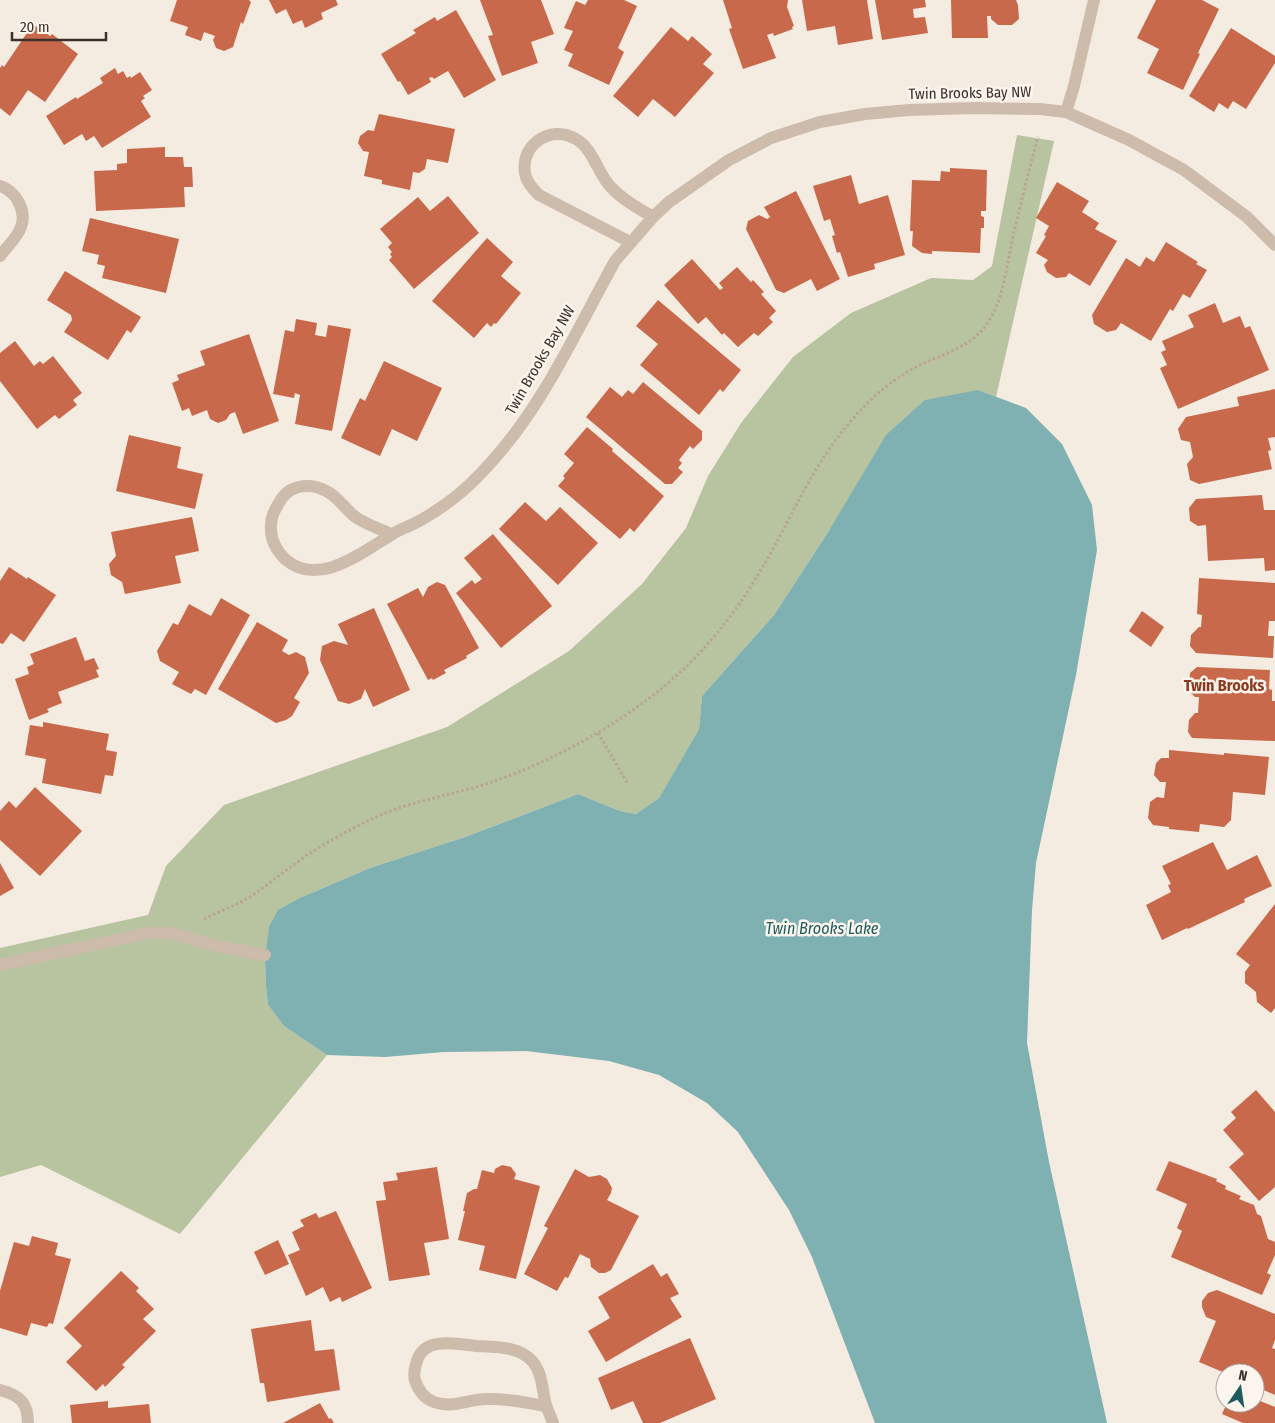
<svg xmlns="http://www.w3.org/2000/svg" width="1275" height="1423" font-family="'Fira Sans Condensed',sans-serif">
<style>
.green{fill:#b8c4a0}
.water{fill:#7fb0b2}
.building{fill:#c8694b}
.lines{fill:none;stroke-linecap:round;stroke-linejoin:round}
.path{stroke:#b9a596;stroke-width:3;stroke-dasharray:2.5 2.5;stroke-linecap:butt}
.minor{stroke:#cdbbac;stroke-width:12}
.labels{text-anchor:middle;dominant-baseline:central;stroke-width:5;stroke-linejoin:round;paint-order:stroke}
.street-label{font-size:15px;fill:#3b302b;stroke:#fbf5ee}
.neighbourhood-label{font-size:16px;font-weight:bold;fill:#8c3b22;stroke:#fbf5ee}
.water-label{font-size:16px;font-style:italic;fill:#1f5a5e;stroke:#fbf5ee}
</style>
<rect width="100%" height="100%" fill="#f4ebe1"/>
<!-- green -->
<path class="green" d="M1017 135 1054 141 996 397 978 390 830 529 774 615 702 696 699 729 659 798 636 814 620 811 578 794 465 837 370 868 302 897 265 959 266 987 268 1005 284 1026 327 1055 180 1234 41 1165 0 1177V948L148 915 166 866 224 805 447 727 569 651 642 584 686 528 708 476 741 423 793 357 851 313 931 278 973 280 992 266Z"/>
<!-- water -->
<path class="water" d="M978 390 1026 408 1062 444 1092 505 1097 550 1076 675 1036 863 1032 910 1027 1043 1049 1162 1107 1423H875L812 1257 789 1210 738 1132 707 1103 659 1075 609 1061 526 1051 444 1052 385 1057 327 1055 284 1026 268 1005 266 987 265 959 269 927 278 910 302 897 370 868 465 837 578 794 620 811 636 814 659 798 699 729 702 696 774 615 830 529 886 435 925 400Z"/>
<!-- building -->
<g class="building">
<path d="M177 0H249L251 2 243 24 241 22 233 47 224 51 216 48 213 40 215 36 204 32 201 41 185 35 188 27 170 21Z"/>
<path d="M269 0H336L338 5 321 13 323 19 305 28 302 20 293 24 286 9 276 14Z"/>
<path d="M480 0H541L554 34 531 42 538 63 502 76 488 36 493 35Z"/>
<path d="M588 0H624L637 6 618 48 624 52 609 85 568 66 573 54 564 50 573 31 564 28 576 1 585 5Z"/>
<path d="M723 0H788L787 7 794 26 792 27 793 29 774 36 773 33 767 35 776 58 743 69 729 29 732 28Z"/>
<path d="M802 0H867L873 39 838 45 835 26 807 31Z"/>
<path d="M875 0H925L926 7 913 9 914 18 925 17 928 33 882 40Z"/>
<path d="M951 0H1016L1018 5 1019 19 1012 25H998L991 19V16H987L988 38H952Z"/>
<path d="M1156 0H1202L1219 9 1198 53 1200 54 1183 90 1147 73 1159 49 1137 38Z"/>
<path d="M456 10 496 80 464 98 448 71 434 79 432 77 429 78 431 82 408 95 400 81 398 82 381 54 416 33 413 30 435 17 437 21Z"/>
<path d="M33 24 50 36 52 34 78 54 45 102 28 90 10 116 0 108V68L2 65 4 67Z"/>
<path d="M671 27 688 41 692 36 712 54 703 64 714 73 675 117 653 99 638 117 613 96Z"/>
<path d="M1231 28 1275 56V63L1246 109 1233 101 1228 109 1219 103 1214 112 1189 96Z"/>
<path d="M115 68 118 74 123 71 127 78 130 76 131 78 140 72 152 90 143 96 145 98 141 101 151 117 102 148 94 136 86 141 82 134 64 145 46 116 76 97 77 99 103 83 100 78Z"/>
<path d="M379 114 455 129 448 163 427 159 425 169 419 173 413 172 410 190 382 184V180L364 176 369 152 363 151 358 143 360 136 368 130 374 131Z"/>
<path d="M165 147V157H183L184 167H192L193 187H184L185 207 96 211 94 171 117 170V164L127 163V149Z"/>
<path d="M950 168 987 170 986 211H981V216L984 217V228H981L980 253 932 251V254L922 253 912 246 913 231H910L912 180 940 181 941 171 950 172Z"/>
<path d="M851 175 859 204 888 195 905 255 874 264 875 269 848 277 840 252 837 253 832 236 835 235 830 219 824 221 813 186Z"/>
<path d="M1057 182 1089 201 1082 212 1099 223 1095 229 1117 241 1090 286 1069 273 1066 277 1056 278 1047 272 1044 265 1048 260 1036 253 1046 236 1044 235 1049 226 1036 218Z"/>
<path d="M796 191 840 279 817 291 811 279 784 293 776 290 746 229 748 221 759 215 767 219 770 217 764 207Z"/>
<path d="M448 196 479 233 414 289 389 260 392 257 390 254 392 252 388 247 392 243 380 229 418 197 430 211Z"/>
<path d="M90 218 179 239 166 293 102 278 105 266 97 264 99 255 82 251Z"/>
<path d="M487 238 513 262 501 276 521 293 496 324 494 323 491 327 487 323 474 338 432 301Z"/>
<path d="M1166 242 1198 262 1196 264 1207 270 1190 298 1183 294 1173 311 1170 309 1151 341 1121 323 1116 330 1107 332 1094 324 1092 315 1126 258 1140 267 1146 257 1154 262Z"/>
<path d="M692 259 720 290 723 288 719 283 737 267 751 282 753 280 764 292 761 294 776 311 769 318 773 322 758 336 754 333 738 347 724 333 722 335 706 317 698 324 664 285Z"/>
<path d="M65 271 141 317 131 333 127 330 108 360 64 332 72 320 71 315 47 300Z"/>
<path d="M658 300 741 370 723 392 720 389 699 415 640 365 658 344 636 326Z"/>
<path d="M1215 303 1223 323 1240 316 1245 328 1250 326 1269 370 1178 409 1160 368 1167 365 1161 352 1166 350 1162 341 1194 327 1188 315Z"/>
<path d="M296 319 317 323 315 335 326 337 328 325 351 329 332 431 295 424 300 395 295 393 294 398 273 394 285 330 294 332Z"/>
<path d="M249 334 279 421 243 434 235 412 230 414 226 420 218 423 210 419 207 410 192 416 189 408 182 411 172 383 179 380 177 375 205 365 200 351Z"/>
<path d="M15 341 34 366 40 361 43 364 53 356 82 393 73 400 77 405 59 419 55 415 37 429 0 381V353Z"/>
<path d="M384 361 442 388 417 441 392 429 380 456 341 438 360 398 365 401Z"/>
<path d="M643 382 702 431V440L693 449 690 446 679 460 682 463 678 468 683 472 672 484H665L586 417 610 387 622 397 628 390 633 394Z"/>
<path d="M1275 389V437L1268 438 1271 450 1268 451 1272 469 1199 484 1190 480 1187 464 1193 457 1190 442 1181 440 1178 429 1186 417 1239 406 1237 397Z"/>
<path d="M587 427 613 449 612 451 664 496 634 532 630 528 620 539 558 486 565 478 563 476 574 463 564 454Z"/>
<path d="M129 435 181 447 177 468 203 474 195 509 116 491Z"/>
<path d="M1262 495 1264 510H1275V570L1265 571 1264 558 1208 561 1206 525 1198 526 1190 521 1189 508 1196 499Z"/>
<path d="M525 502 546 521 560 507 598 543 558 585 499 529Z"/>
<path d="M192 517 199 551 175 556 181 583 125 594 122 582 111 575 109 564 116 556 111 532Z"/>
<path d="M493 534 552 606 501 648 456 593 472 580 475 584 482 579 464 558Z"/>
<path d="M9 567 27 579 28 577 56 595 24 642 11 633 3 644 0 643V581Z"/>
<path d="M1199 578 1275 583V621H1269L1268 636H1274L1273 658 1196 653 1190 646 1191 635 1199 627H1201L1202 615 1197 614Z"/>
<path d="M437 582 445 585 479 648 466 656 467 658 444 670 446 673 433 680 432 678 428 680 387 604 418 588 423 597 428 587Z"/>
<path d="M221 598 250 615 206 695 195 689 191 694 172 684 179 672 160 661 157 651 173 623 178 625 189 604 211 616Z"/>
<path d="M374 608 410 690 373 707 365 689 361 699 349 704 338 701 320 660 322 646 334 641 348 645 338 624Z"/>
<path d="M1142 611 1164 627 1151 647 1129 631Z"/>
<path d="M257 622 288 640 282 651 289 655 296 652 305 657 309 673 294 698 300 702 292 716 286 720 276 723 218 689Z"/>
<path d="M76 637 85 661 94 658 99 669 96 670 99 677 58 692 62 703 47 709 49 712 29 720 15 679 29 674 27 667 34 664 30 654Z"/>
<path d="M1197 667 1270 670 1269 689 1272 690V701H1275V741L1192 738 1188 732 1189 720 1195 713H1198L1199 697H1195L1189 691 1190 673Z"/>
<path d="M43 722 109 734 106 750 117 752 113 776 105 775 101 794 42 783 46 759 25 755 30 725 43 727Z"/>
<path d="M1169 750 1224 755V753L1269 757 1265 795 1233 792 1231 820 1224 827 1200 824 1199 832 1169 829V827L1153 825 1148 818 1150 802 1157 797 1164 798 1166 782H1160L1154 775 1156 763 1161 758H1169Z"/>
<path d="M35 787 82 831 40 876 0 840V811L9 801 16 808Z"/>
<path d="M1213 842 1227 870 1257 855 1272 886 1244 899 1245 902 1188 929 1187 928 1162 940 1146 905 1171 892 1168 885 1171 884 1162 866Z"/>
<path d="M0 863 14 888 0 896Z"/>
<path d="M1275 904V1008L1271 1013 1257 1002 1256 992 1245 983V972L1250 965 1236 954Z"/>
<path d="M1256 1090 1275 1112V1187L1259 1201 1229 1167 1244 1154 1223 1130 1236 1118 1231 1112Z"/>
<path d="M1169 1161 1217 1179 1216 1181 1226 1186 1225 1189 1241 1196 1239 1199 1254 1205 1257 1214 1261 1216 1268 1239 1275 1242V1255L1267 1273 1271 1275 1262 1295 1171 1257 1182 1231 1177 1228 1187 1204 1156 1190Z"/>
<path d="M502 1165 511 1167 516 1174 514 1179 540 1186 516 1279 479 1270 485 1246 458 1240 465 1211H463L467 1193 474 1189H477L482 1170 494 1173 495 1169Z"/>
<path d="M437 1167 449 1239 424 1243 430 1275 389 1281 376 1201 386 1200 383 1182 398 1180 396 1173Z"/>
<path d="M575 1169 589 1177 600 1175 607 1179 612 1188 611 1193 607 1200 639 1216 611 1270 605 1273H599L591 1267 590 1259 580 1254 568 1278 565 1277 557 1291 524 1274 548 1228 544 1226Z"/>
<path d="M336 1211 372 1288 342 1302 340 1297 330 1302 323 1287 306 1296 288 1255 300 1250 292 1232 304 1226 300 1220 316 1213 319 1218Z"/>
<path d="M32 1236 58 1243 55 1255 71 1259 53 1324 49 1323 47 1327 31 1323 27 1336 0 1328V1291L14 1242 29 1246Z"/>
<path d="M278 1240 289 1264 265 1275 254 1252Z"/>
<path d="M653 1264 661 1277 667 1273 679 1294 670 1298 682 1317 606 1362 588 1331 610 1318 598 1297Z"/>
<path d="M121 1271 139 1288 136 1291 154 1309 143 1319 156 1331 122 1365 125 1367 105 1387 103 1384 96 1391 66 1362 82 1346 64 1328Z"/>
<path d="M1217 1290 1275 1314V1340L1272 1348 1275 1349V1395L1255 1386V1373H1225L1199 1362 1216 1321 1206 1317 1202 1307V1301L1208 1293Z"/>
<path d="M311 1320 315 1351 334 1349 340 1390 267 1402 264 1383H260L251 1329Z"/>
<path d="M690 1338 716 1399 660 1423H643L633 1401 611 1410 598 1378Z"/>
<path d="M1255 1399 1275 1407V1423H1243L1222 1414 1227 1403H1255Z"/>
<path d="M108 1401V1408L149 1404 151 1423H72L70 1405Z"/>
<path d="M320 1403 329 1419 331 1418 334 1423H283Z"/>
</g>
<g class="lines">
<!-- path -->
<g class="path">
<path d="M598 733 628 784"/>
<path d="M204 919C220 911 238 905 253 895 271 882 289 868 307 855 329 841 352 828 376 817 413 800 454 795 492 782 564 757 639 714 693 660 719 633 741 604 759 573 789 524 809 471 846 427 867 401 890 380 920 365 938 357 958 350 974 338 1004 314 1006 266 1014 232 1022 200 1029 169 1038 137"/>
</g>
<!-- minor -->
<g class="minor">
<path d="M1066 112 1074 86 1094 0"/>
<path d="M0 186C16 191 27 211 21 227 17 238 7 247 0 256"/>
<path d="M630 242 539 195C534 190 528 184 526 177 517 147 550 123 576 139 593 149 597 171 609 185 621 199 638 208 653 217"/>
<path d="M391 534C380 529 368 525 357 518 346 511 338 496 326 491 312 483 292 484 282 498 276 508 270 516 271 529 271 540 277 551 285 559 318 588 361 553 391 535 400 529 411 526 421 520 444 507 465 491 483 471 541 411 575 333 615 261L653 217 669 202 729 160 771 138 820 122 865 114 909 110 974 108 1040 109 1066 112 1129 140 1184 170 1247 217 1275 245"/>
<path d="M0 965 148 933H170L217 946 265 955"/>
<path d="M0 1390C19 1395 28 1402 28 1423"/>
<path d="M546 1406C527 1403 506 1398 486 1399 468 1399 452 1409 434 1402 424 1398 418 1390 415 1380 413 1374 415 1367 417 1361 424 1336 457 1344 476 1346 495 1347 520 1346 533 1362 543 1374 542 1391 546 1405 548 1411 551 1417 553 1423"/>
</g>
</g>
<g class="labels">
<!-- street labels -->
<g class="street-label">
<text transform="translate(970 93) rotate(-1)">Twin Brooks Bay NW</text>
<text transform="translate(540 360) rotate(-60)">Twin Brooks Bay NW</text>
</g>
<!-- neighbourhood labels -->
<g class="neighbourhood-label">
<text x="1224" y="685">Twin Brooks</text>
</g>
<!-- water labels -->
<g class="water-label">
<text x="822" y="928">Twin Brooks Lake</text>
</g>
</g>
<!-- north arrow -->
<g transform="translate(1240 1388) rotate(13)"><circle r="24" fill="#fbf5ee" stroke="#aea6a0"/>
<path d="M0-4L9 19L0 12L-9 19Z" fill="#1f5a5e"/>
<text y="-8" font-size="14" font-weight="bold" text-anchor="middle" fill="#3b302b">N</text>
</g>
<!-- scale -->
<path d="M12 32v8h94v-8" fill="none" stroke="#3b302b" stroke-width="2.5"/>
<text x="20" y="32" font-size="15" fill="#3b302b" stroke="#fbf5ee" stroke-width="4" paint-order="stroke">20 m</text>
</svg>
